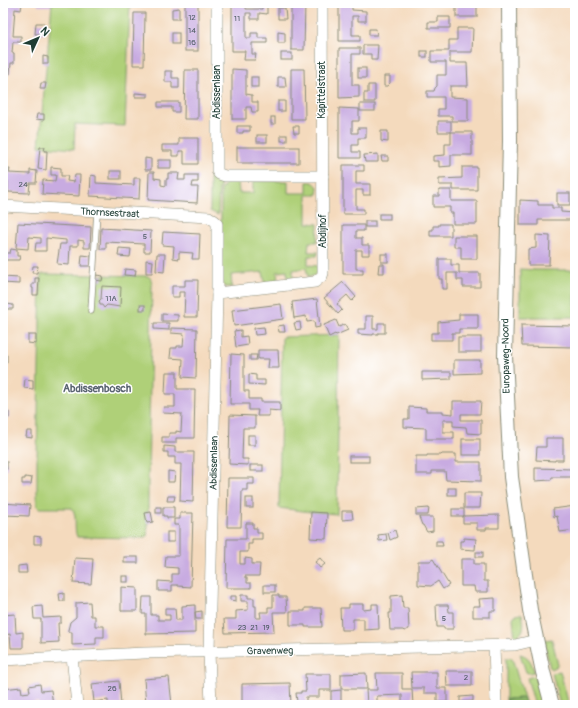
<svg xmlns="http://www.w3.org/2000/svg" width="578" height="708" font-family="Pangolin,sans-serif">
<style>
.green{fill:#afd078;stroke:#678656}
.forest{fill:#8bb268;stroke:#55784e}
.building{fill:#c8abe1}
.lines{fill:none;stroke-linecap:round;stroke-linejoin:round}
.service-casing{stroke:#8a8c78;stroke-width:7}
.minor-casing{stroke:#8a8c78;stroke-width:12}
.tertiary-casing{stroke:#8a8c78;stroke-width:16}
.service{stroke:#fff;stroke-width:5.5}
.minor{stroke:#fff;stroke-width:11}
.tertiary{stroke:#fff;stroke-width:14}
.labels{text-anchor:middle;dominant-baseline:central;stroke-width:3;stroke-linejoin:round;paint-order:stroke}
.number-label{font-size:8px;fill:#49585f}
.street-label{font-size:10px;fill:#1f3d34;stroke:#fff}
.neighbourhood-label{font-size:11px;font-weight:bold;fill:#5a6471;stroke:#fff}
</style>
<rect width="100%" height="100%" fill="#fff"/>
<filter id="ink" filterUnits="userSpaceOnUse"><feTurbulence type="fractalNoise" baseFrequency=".025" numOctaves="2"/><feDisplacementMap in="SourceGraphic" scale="8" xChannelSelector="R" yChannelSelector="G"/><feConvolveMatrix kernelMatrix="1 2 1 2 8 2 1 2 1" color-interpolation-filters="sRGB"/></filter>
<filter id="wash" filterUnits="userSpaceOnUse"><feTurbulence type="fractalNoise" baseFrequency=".012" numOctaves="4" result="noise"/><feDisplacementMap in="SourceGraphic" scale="16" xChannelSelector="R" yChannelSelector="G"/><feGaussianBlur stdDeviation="0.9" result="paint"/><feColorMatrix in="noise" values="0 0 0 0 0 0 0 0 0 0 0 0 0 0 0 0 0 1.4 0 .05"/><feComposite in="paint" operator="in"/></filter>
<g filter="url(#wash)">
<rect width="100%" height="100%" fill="#f4dabd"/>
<!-- green -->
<g class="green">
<path d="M52 3H130L125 126 75 124 74 149 39 146Z"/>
<path d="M210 177 221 184 219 189 218 215 210 211Z"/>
<path d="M228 181H238L239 193H253V181H288V193H307V182C312 181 315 183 318 187L317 195H307V223L318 224 317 242H309L308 252H318L317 256H308V265L318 266C318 273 316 276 308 277L306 268 293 270V279L288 280 287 271 277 272 278 281 265 283 263 272 231 275 232 287H225L222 284 221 282V190L226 183Z"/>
<path d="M520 269 536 270H575V317H520Z"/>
<path d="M43 274 147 276C152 277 151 281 152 285L148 478V525L147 537 142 538 77 537C73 528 78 517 72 508H40L37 506V458L41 275Z"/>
<path d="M339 335 337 514 311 512 279 508 282 337Z"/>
<path d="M521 614H522C524 625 526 631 515 638L513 618 515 615Z"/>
<path d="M552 639 558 665 556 667 551 669 550 668 544 641 545 640Z"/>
<path d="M520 654C529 656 532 663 534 671V672L528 673 526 672Z"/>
<path d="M506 658H512L524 698 506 699Z"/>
<path d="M560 671 569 705H560L552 673Z"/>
<path d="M535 676V677L544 705H535L527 678Z"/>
</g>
<!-- forest -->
<path class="forest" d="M524 698 526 705H506V699Z"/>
<g id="blocks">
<!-- building -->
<g class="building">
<path d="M3 3 22 4 21 10 15 9 13 36H21V42H13L12 53H14V63H11L10 74H3Z"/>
<rect x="38" y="3" width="13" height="3"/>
<rect x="185" y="3" width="13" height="48"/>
<path d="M232 3H246V9H262V3H267V14L259 13V19H251V13H246V38H251V33H258V38H267V43H252V54H256L255 60H244L245 51H232Z"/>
<path d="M291 3H305L304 50H291Z"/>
<path d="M339 3H352V10L366 11V21H358V16H352V35H360V41H339Z"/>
<rect x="456" y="3" width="21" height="14"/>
<path d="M179 8V19H172V9Z"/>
<path d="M278 8H285L286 19H278Z"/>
<path d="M134 13H145L144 65H133Z"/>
<path d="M438 17H450V28H428V22H438Z"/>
<path d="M36 23H44V34H35Z"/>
<path d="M457 28H473L472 52H450V63H467L468 86H450V97L468 98V121H452V116H438V109H444V97H427V91H434L435 88 437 86V75H446V62H431V51H449V40H457Z"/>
<path d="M369 29H376L377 35H369Z"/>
<path d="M278 32 285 33V43H278Z"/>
<rect x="172" y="33" width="7" height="11"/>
<path d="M363 45H378L377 60H371V54H363Z"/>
<path d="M339 48H360V54H352V85H359V97L339 98Z"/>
<rect x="421" y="51" width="6" height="6"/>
<rect x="281" y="53" width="11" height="7"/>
<path d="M43 56 48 57V64H43Z"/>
<rect x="358" y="68" width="8" height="10"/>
<path d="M232 69 246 70V94L252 95V102H258V112H252L251 107H246V119H232Z"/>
<path d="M291 69H304L305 119H291Z"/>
<path d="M185 70H198V119H184Z"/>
<path d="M165 71H172V78H179V88H172V82H165Z"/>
<path d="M384 76H390V83L387 86H384Z"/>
<rect x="251" y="77" width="7" height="10"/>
<path d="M278 77H285L286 87H278Z"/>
<path d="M41 83H46L45 89H40Z"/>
<path d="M368 85H375V102H364V93H368Z"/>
<path d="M135 93 148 94V97H135Z"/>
<rect x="278" y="101" width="7" height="10"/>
<path d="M158 102H179V112H172V107H158Z"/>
<rect x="360" y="104" width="15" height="7"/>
<path d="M339 108 359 109V121H352V133H358V128H366V138H358V145H352V152H360V158H339Z"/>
<path d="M37 114H44V120L36 119Z"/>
<rect x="271" y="117" width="4" height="7"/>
<path d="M438 121H451V132H472V155H451V166L439 167V161H433V156L445 155V144H451V132H438Z"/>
<path d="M237 126H250V131H243V133H237Z"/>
<path d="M293 126H299V133H294Z"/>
<path d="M381 131H388V142L381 141Z"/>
<rect x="257" y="135" width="10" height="7"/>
<rect x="281" y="135" width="6" height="6"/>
<path d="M179 138H198V164H184V151H179V156H172V151H162V145H179Z"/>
<path d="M40 147H45L44 151H47L46 170 38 169Z"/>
<rect x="237" y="147" width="62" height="16"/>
<path d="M378 154V162H365L364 155Z"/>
<path d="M381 156H388V161H382Z"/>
<path d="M145 158 151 159V170H145Z"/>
<rect x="158" y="160" width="13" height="8"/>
<path d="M343 165H364V171H356V184H370V195H363V190H356V209H364V214H343Z"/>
<path d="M51 167 61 168V176H68L67 181 74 182 75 175H80L79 196 42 194 43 180 55 181 56 175H51Z"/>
<path d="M462 167H477V190H453V185H439V179L462 178Z"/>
<path d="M3 169H10L9 173 30 174V170L37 171 36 183H30L29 193 8 192V181H3Z"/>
<rect x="110" y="171" width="11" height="8"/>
<path d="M149 172H154V178L161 179V185L166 186V179H168V173H179L178 180H185V175H198V182H193L192 187H198L197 203 148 200Z"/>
<path d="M91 175 96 176V183L134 185V178H140L139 199 90 196Z"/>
<path d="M439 190H451V201H477V224H453V213H450V207H433V196H439Z"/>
<rect x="557" y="193" width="13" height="12"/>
<path d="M520 200 538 201V205H552V208H561V212L575 213V220H538V225H520Z"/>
<rect x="379" y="214" width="11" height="5"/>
<rect x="365" y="221" width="10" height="6"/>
<path d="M18 223 91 227 90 248H84V241L78 240V246H70L69 265 57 264 60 244H66V240L46 238V251H35L36 243H41V238L29 237 28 249 16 248Z"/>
<path d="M439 224H451V236H430V230H433V226H439Z"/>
<path d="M343 225H364V231H356V238H362V245H369V255H362V250H356V269H363V274H343Z"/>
<path d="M101 228 151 231 150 252H144V244L126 243 106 242V249H100Z"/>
<path d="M163 232 200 234 199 259H192L193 253 179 252V259L173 258 174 246 162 245Z"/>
<path d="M536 235 550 236 549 265H528V249L536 248Z"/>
<path d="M454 236H477V259H461V247H454Z"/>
<path d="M119 248 131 249 130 257 118 256Z"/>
<path d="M11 249 17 250V256H20L19 260H3V253H10Z"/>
<path d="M157 254H165L164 272 156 271Z"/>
<rect x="381" y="254" width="7" height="8"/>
<path d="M82 255 91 256V266H81Z"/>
<path d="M439 259H451V265H459V273H480V287H463V280H457V273H447V289H442V279H439Z"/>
<path d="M146 260 153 261 152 273H146Z"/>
<path d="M379 264H384V273H378Z"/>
<path d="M33 266H38L37 273H32Z"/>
<path d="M125 269 136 270 135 276 124 275Z"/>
<path d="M96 275 103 276 102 281 95 280Z"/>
<path d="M3 277 19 278V284L3 283Z"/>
<path d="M35 278H39L38 295H33V288H32V284H35Z"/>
<path d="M185 280H198L197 317H184L185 292H179V297H172V286H185Z"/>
<path d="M343 282 356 297 352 301 347 295 337 304 342 310 338 314 324 298Z"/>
<path d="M102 286 121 287 120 307 107 305 104 308 102 305H100V303L99 301 101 299Z"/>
<path d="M317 299 320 327 315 328 314 321 307 322 306 316 294 318 292 302Z"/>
<path d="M3 303H6L5 317H3Z"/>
<path d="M7 304 13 305V309H7Z"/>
<path d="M281 304 283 319 234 326 232 310Z"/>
<rect x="140" y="305" width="5" height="5"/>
<path d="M162 314 178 315V321H162Z"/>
<path d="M459 314H478V329H459V333H452V340H431V333H438V322L459 320Z"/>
<path d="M366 316H373V329H378V323H385V333H378V334H373V335L358 334V329H366Z"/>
<path d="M336 320 339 327 345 324 348 330 336 335 335 334 329 337 324 325Z"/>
<path d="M300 322 301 329 296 330 294 323Z"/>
<path d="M154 323H169V330L154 329Z"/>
<path d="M284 325 285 332H279L278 326Z"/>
<path d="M521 325 575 326V347L522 346Z"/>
<path d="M264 327 265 334 255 335 254 328Z"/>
<path d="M171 328 197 329 196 378 182 377 183 359 170 358 171 348H177V346H183L184 334 171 333Z"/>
<path d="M241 330V337L247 336 248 345 236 347 234 331Z"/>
<path d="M28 335H36V344L28 343Z"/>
<rect x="458" y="337" width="23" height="15"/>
<path d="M258 350H278L279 368H268L269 359H258Z"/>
<path d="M231 354 244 355V391H249V399H261V402H280V411L269 410V416H257L258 410H249V404H230Z"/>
<path d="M3 355H7V362L3 361Z"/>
<path d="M250 355H257L256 360H250Z"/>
<path d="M454 360H480V373L454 374Z"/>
<path d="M166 372H177V389H195L194 438H176V443H162V437H169V433H176V431L181 432 182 414 163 413 164 407H175V394H165Z"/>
<path d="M422 372H451V379L422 380Z"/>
<path d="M249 374 256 375V380H265V385L249 384Z"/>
<path d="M25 379 33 380V389L24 388Z"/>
<path d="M453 401H481L480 414H461V420H481V434L467 433 466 427 453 426V420H443V432H454V439H426V428L404 427V419H409V407L426 408V411H443V413L453 414Z"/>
<path d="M3 411 9 412V418H3Z"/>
<path d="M230 415 255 416V428H243L242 459H248V465L229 464Z"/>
<path d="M27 431H32V438L26 437Z"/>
<rect x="248" y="435" width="7" height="10"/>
<path d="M546 438H563V460H555V461L536 460 537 447H546Z"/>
<rect x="462" y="439" width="18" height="16"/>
<path d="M164 446 175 447V452H194L193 502 180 501 181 464H175V457H168V452H164Z"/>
<path d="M442 454H456V462H481V481L446 480 445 471H432V474H416V456H427V455H441Z"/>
<rect x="349" y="456" width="20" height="6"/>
<rect x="3" y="462" width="4" height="7"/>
<rect x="250" y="465" width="13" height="6"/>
<path d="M535 468 572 469V477H552L551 480 535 481Z"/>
<path d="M168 471 175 472 174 482H168Z"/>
<path d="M25 477 32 478 31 484H22V479H25Z"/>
<path d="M228 478H254V484H247V490H242L241 527H227Z"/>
<rect x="448" y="488" width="8" height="7"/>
<path d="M464 493H481L480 508H464Z"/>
<path d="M168 496H175L174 501H167Z"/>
<rect x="246" y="498" width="7" height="10"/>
<path d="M3 503 30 505 29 516 3 515Z"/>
<path d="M575 506V530L560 532 557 516 554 517 553 509Z"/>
<rect x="156" y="507" width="5" height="6"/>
<path d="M163 507H174V518H167V516H163Z"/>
<path d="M429 508 428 515H416V509Z"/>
<rect x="452" y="509" width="12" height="7"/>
<path d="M342 511H352L353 519 342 520Z"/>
<path d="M151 512 153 522 147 523 145 513Z"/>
<path d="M311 512 327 513 326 539 310 538Z"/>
<path d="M180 513H193L191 587 178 586V585H172V591H158V581L172 582V574H178V568L165 567 166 556H179V525H174V519H180Z"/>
<path d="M499 515V528H486V530H477V523H463V516Z"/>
<path d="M419 517H433V531L427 532 423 525H422Z"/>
<path d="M246 523H253V528H257V533H262V539H252V544H248V552H240V564H245V558L252 559V564H260L259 576H245V578H247V583H251V588H226L227 539H246Z"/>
<path d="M395 530 397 537 390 540 388 533Z"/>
<rect x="167" y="532" width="7" height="10"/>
<path d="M386 534 387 540 379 541 378 535Z"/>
<path d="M34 536 41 537V544H34Z"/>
<path d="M464 538 476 539 475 550 460 549V541H464Z"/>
<path d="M436 541H442L443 546H436Z"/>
<rect x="476" y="552" width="7" height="5"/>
<rect x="124" y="557" width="14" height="6"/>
<path d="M75 558 93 559 91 584 73 583Z"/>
<path d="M320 558 325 564 320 568 315 562Z"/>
<path d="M433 559 449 585 443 589 438 581 431 586 418 585V561H430Z"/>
<path d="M461 559H474V564H484V581H488V592H475L474 586H461Z"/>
<path d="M26 565 27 573H18V566Z"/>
<rect x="122" y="576" width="6" height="6"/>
<rect x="264" y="585" width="11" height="7"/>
<path d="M121 587 137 588V611H121Z"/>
<path d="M64 593V601H60L59 594Z"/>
<path d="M241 595H248V598H254V606H256V618H261L260 612H268V607H273V595H279V597H286L287 612H273L274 632 225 633 224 619H236V611L248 610V601H241Z"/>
<path d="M402 595 403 608H408L409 629 404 631 403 630H390L389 613H391V596Z"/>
<path d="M230 596H236V601L230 600Z"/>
<path d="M143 597H151V615H158V620H170V615H165V608H175L176 620H182V606L195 605V633L146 634V614H142Z"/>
<path d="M495 598V611H490V617H473V606H480L479 599Z"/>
<path d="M90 602 91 616H95V626H104V637H96V644L72 645V632H68V630L70 622 76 617V603Z"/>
<path d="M349 604H363V610L372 609V604H378L379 629 364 630V619H353V630H341L340 608H349Z"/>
<path d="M436 605H448L449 612H453V629H444V627H437Z"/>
<path d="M42 606 43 618 61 617V623H58L59 642 41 643V619H34L33 607Z"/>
<path d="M305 608H321L322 627H305V625H290V611H305Z"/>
<path d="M202 611V619H196L195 612Z"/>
<path d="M15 614 16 633 23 632V648H11L10 634 4 635 3 615Z"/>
<path d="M446 671H472V686H447Z"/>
<path d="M411 672H437V688H447V702H437V693H424V688H412Z"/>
<path d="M366 673 367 689H341V674Z"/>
<path d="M376 673H402V689H412L413 705H402V695L377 696V704H367L366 690H377Z"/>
<path d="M305 674H331V690H319V697H306V705H301V702H297L296 693H301V691H306Z"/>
<path d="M169 677 172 705H146L144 679Z"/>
<path d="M119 681 121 705H108V700L94 702 92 684Z"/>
<path d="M290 683 291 705H242V684Z"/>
<path d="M40 684 41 691 51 690 53 705H39L38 702 33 703V705H3V689L21 687 22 693 30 692 29 686Z"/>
<path d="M341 690V705H331V691Z"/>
<path d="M473 696V701L460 702V697Z"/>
</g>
</g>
</g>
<g filter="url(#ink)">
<use href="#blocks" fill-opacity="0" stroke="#8a8c78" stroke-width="1"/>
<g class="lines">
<defs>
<path id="service" d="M91 311 97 212"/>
<g id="minor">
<path d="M217 3V171L219 174 225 176H323"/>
<path d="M3 206 209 217 215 221 217 224V293L209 652 211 705"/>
<path d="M217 293 315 282 322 276 323 273 322 3"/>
<path d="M494 646 496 705"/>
<path d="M72 656 77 705"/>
<path d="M3 660 144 653 515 645 536 640"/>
</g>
<path id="tertiary" d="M509 3 510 141 505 356 511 477 530 610 543 672 552 705"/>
</defs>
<!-- service casing -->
<use href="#service" class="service-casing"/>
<!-- minor casing -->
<use href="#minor" class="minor-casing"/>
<!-- tertiary casing -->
<use href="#tertiary" class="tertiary-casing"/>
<!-- service -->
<use href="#service" class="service"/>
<!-- minor -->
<use href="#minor" class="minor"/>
<!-- tertiary -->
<use href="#tertiary" class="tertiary"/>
</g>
</g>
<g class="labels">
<!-- number labels -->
<g class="number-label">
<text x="192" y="17">12</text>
<text x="237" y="18">11</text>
<text x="192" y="30">14</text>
<text x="192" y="42">16</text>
<text x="23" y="184">24</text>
<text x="145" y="236">5</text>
<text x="111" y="298">11A</text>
<text x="444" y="618">5</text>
<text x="242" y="627">23</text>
<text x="254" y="627">21</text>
<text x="266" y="627">19</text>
<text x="466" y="677">2</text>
<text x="112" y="688">26</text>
</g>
<!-- street labels -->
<g class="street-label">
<text transform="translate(322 90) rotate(-90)">Kapittelstraat</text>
<text transform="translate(217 92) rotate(-90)">Abdissenlaan</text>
<text transform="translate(110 213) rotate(3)">Thornsestraat</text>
<text transform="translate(323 231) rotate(-90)">Abdijhof</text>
<text transform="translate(506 356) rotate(-91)">Europaweg-Noord</text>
<text transform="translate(214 463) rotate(-89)">Abdissenlaan</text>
<text transform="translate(270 651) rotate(-1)">Gravenweg</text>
</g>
<!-- neighbourhood labels -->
<g class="neighbourhood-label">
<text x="97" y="388">Abdissenbosch</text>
</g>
</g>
<!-- margin -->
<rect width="578" height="708" fill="none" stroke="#fff" stroke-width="16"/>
<!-- north arrow -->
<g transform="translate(38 38) rotate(46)" stroke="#ffffff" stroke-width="3" paint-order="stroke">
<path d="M0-3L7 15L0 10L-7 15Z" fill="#1f3d34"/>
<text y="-6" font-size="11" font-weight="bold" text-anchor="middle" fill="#1f3d34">N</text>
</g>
</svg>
